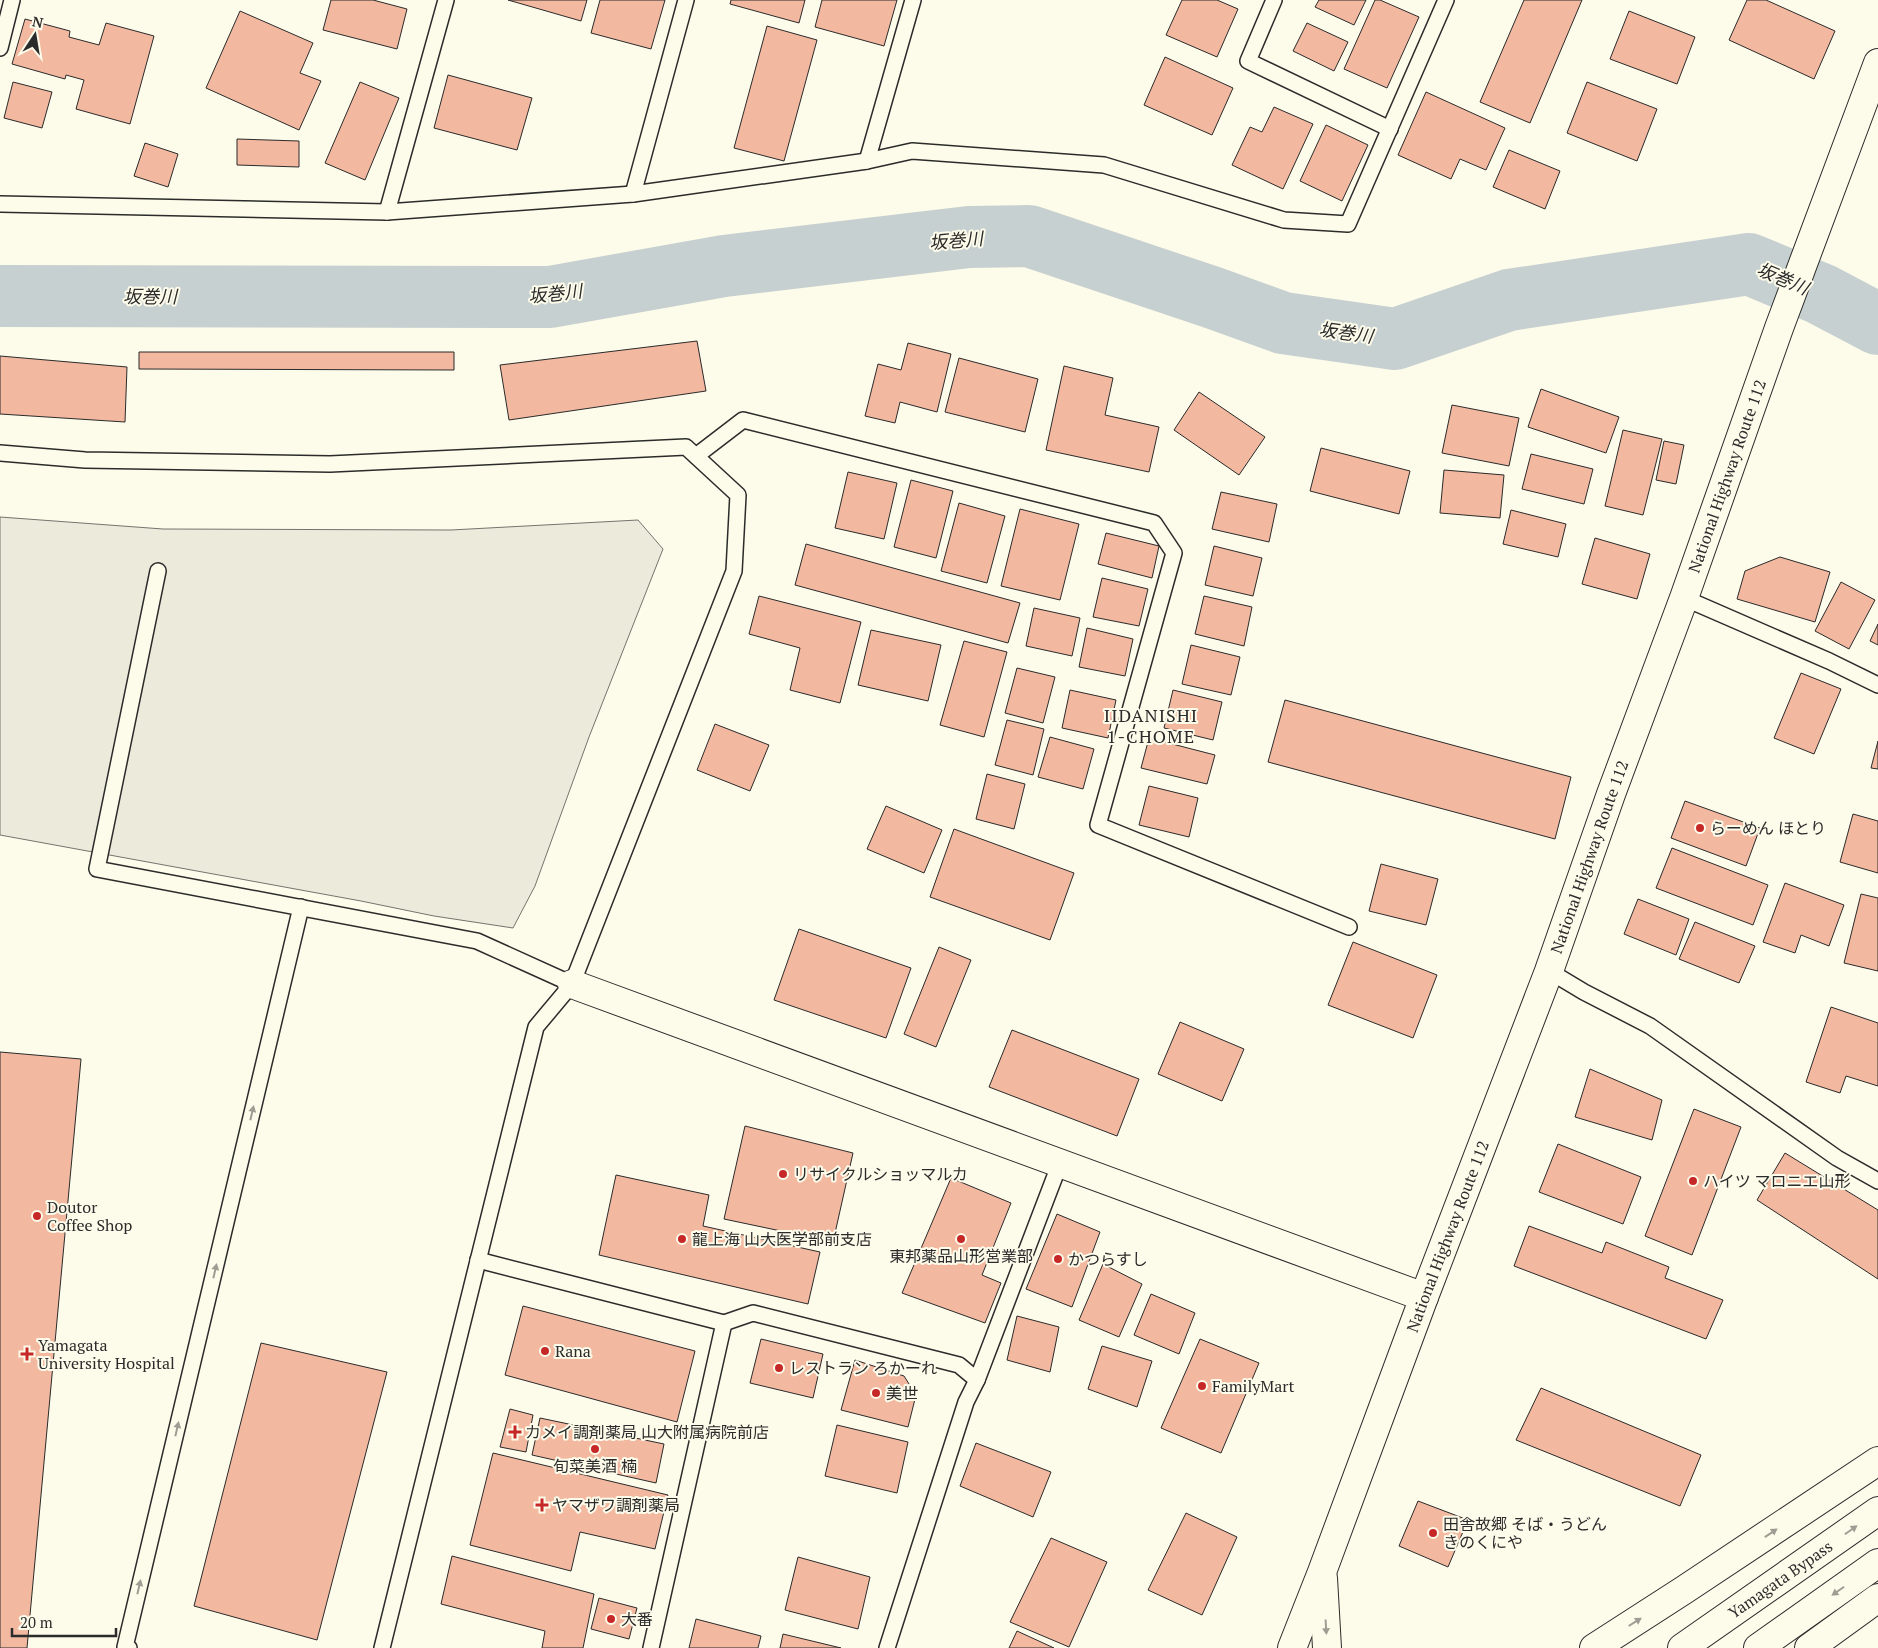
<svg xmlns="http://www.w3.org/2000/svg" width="1878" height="1648" font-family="'PT Serif','Noto Sans JP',serif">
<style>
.parking{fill:#eceadb;stroke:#74746e}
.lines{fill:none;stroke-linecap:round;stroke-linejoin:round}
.river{stroke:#c7d0d0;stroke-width:62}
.building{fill:#f2b8a0;stroke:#2b2b2b}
.lane-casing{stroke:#2b2b2b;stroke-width:18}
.secondary-casing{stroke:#2b2b2b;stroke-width:30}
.highway-casing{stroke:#2b2b2b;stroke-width:30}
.lane{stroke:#fdfbea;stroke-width:15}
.secondary{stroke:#fdfbea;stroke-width:28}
.highway{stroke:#fdfbea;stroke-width:28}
.oneway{fill:#9e9d94}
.poi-dot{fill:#c62828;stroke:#fdfbea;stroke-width:2}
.labels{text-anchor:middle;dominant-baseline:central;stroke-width:4;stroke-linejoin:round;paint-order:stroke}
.street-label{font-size:16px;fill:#2b2b2b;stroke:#fdfbea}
.poi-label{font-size:16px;fill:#2b2b2b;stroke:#fdfbea;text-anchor:start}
.water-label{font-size:18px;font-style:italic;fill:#2b2b2b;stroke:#fdfbea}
.neighbourhood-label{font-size:18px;letter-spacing:1px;fill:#2b2b2b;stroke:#fdfbea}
</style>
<rect width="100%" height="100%" fill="#fdfbea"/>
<!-- parking -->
<path class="parking" d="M0 517 163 529 451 530 638 520 663 549 589 737 535 886 513 928 434 916 361 901 0 835Z"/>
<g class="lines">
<!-- river -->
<path class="river" d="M0 296 550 297 724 266 969 237 1029 236 1211 297 1283 323 1395 339 1509 300 1749 264 1821 294 1878 324"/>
</g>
<!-- building -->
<g class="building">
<path d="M331 0H373L407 9 397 49 323 30Z"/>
<path d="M508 0H587L581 21Z"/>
<path d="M600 0H665L651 49 591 33Z"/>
<path d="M731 0H805L799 23 730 4Z"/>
<path d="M822 0H897L884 46 815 27Z"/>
<path d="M1182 0H1217L1238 9 1217 57 1166 35Z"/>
<path d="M1319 0H1366L1354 25 1315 7Z"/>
<path d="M1375 0H1380L1419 17 1387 88 1344 69Z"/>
<path d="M1524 0H1582L1530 123 1480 102Z"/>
<path d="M1747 0H1766L1835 31 1814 79 1729 40Z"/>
<path d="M240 11 313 43 300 73 321 81 299 130 206 88Z"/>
<path d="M1629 11 1695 37 1677 84 1610 59Z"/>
<path d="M25 19 70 31 69 37 99 45 106 23 154 36 130 124 76 109 84 80 66 75 65 79 12 64Z"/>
<path d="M1307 23 1348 42 1334 71 1293 51Z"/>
<path d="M767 26 817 40 784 161 734 148Z"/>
<path d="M1165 57 1233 88 1212 135 1144 105Z"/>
<path d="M448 75 532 98 517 150 434 128Z"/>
<path d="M13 82 52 92 42 128 4 118Z"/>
<path d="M360 82 399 98 365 180 325 163Z"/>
<path d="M1587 82 1657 109 1637 161 1567 133Z"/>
<path d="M1426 92 1505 128 1486 170 1460 159 1451 179 1398 155Z"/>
<path d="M1274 107 1313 124 1283 189 1232 165 1250 127 1262 132Z"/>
<path d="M1326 125 1368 145 1342 201 1300 181Z"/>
<path d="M237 139 299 141V167L237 165Z"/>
<path d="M145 143 178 154 168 187 134 176Z"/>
<path d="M1509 150 1560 171 1545 209 1493 187Z"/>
<path d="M697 341 706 391 509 420 500 365Z"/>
<path d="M908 343 951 354 937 412 900 402 895 423 865 416 878 364 901 370Z"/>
<path d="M139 352H454V370L139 369Z"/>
<path d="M0 356 127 367 125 422 0 414Z"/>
<path d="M959 358 1038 379 1025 432 945 412Z"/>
<path d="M1064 366 1113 378 1105 415 1159 427 1149 472 1046 450Z"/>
<path d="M1541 389 1619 417 1606 453 1528 427Z"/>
<path d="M1199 392 1265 437 1239 475 1174 430Z"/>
<path d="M1452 405 1519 418 1509 466 1442 453Z"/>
<path d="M1623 430 1662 439 1643 515 1605 506Z"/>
<path d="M1664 441 1684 445 1676 484 1656 480Z"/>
<path d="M1321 448 1410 471 1399 514 1310 491Z"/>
<path d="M1531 454 1593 469 1584 504 1522 489Z"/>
<path d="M1444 470 1504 475 1500 518 1440 513Z"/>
<path d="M848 472 897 483 884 539 835 528Z"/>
<path d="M911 480 953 491 936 558 894 547Z"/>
<path d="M1221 492 1277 504 1269 542 1212 529Z"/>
<path d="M959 503 1005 516 987 583 941 571Z"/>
<path d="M1020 509 1079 524 1060 600 1001 586Z"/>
<path d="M1511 510 1566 524 1558 557 1503 544Z"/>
<path d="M1106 533 1159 546 1152 578 1098 564Z"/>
<path d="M1595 538 1650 554 1637 599 1582 584Z"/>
<path d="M806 544 1020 603 1008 643 795 585Z"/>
<path d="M1214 546 1262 558 1253 596 1205 585Z"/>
<path d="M1780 557 1830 572 1815 622 1737 599 1745 571Z"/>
<path d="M1102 578 1148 589 1139 626 1093 617Z"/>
<path d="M1841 582 1875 600 1849 649 1815 631Z"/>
<path d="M759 596 861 622 840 703 790 690 800 648 749 634Z"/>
<path d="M1204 596 1252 607 1244 646 1195 634Z"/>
<path d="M1034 608 1080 618 1072 656 1026 646Z"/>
<path d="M1878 624V645L1870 641Z"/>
<path d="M1087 628 1133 639 1125 676 1079 667Z"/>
<path d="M871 630 941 645 928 701 858 685Z"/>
<path d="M964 641 1007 652 984 737 940 725Z"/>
<path d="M1191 645 1240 657 1231 695 1182 684Z"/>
<path d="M1017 668 1055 677 1043 723 1005 713Z"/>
<path d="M1801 673 1841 689 1814 754 1774 738Z"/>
<path d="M1070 690 1116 700 1108 738 1062 728Z"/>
<path d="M1173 690 1222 702 1213 740 1164 728Z"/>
<path d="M1285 700 1571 777 1555 839 1268 762Z"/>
<path d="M1007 720 1044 729 1033 775 995 765Z"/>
<path d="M715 724 769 745 750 791 697 770Z"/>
<path d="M1050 737 1094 749 1083 789 1038 777Z"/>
<path d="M1149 738 1215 755 1207 784 1141 768Z"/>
<path d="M1878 741V769L1871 768Z"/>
<path d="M987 774 1025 784 1014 829 976 819Z"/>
<path d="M1149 786 1198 798 1189 837 1139 825Z"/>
<path d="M1685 801 1760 828 1746 866 1671 838Z"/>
<path d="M886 806 942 830 924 873 867 849Z"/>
<path d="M1853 814 1878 821V873L1840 862Z"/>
<path d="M954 829 1074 873 1050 940 930 897Z"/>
<path d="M1672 848 1768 885 1753 925 1656 888Z"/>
<path d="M1381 864 1438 879 1426 925 1369 911Z"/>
<path d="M1785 883 1844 905 1829 946 1801 935 1795 953 1763 942Z"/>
<path d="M1861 894 1878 898V971L1844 963Z"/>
<path d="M1638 899 1689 919 1676 955 1624 934Z"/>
<path d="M1695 922 1755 946 1739 983 1679 959Z"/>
<path d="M799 929 911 968 886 1038 774 1000Z"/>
<path d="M1353 942 1437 975 1413 1038 1328 1005Z"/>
<path d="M939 947 971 960 936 1047 904 1034Z"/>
<path d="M1831 1007 1878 1023V1086L1846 1076 1840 1093 1806 1082Z"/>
<path d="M1180 1022 1244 1049 1222 1101 1158 1074Z"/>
<path d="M1012 1030 1139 1079 1117 1136 989 1087Z"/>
<path d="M0 1052 81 1059 27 1648H0Z"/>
<path d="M1590 1069 1662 1100 1652 1140 1575 1117Z"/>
<path d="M1694 1109 1741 1127 1692 1255 1645 1236Z"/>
<path d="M745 1126 853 1153 833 1242 724 1219Z"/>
<path d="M1558 1144 1641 1177 1623 1224 1539 1192Z"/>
<path d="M1785 1153 1878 1210V1279L1757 1200Z"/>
<path d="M616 1175 709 1195 703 1226 820 1252 808 1304 599 1255Z"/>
<path d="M951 1178 1011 1203 982 1275 1001 1283 985 1323 902 1293Z"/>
<path d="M1057 1214 1100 1232 1072 1307 1026 1289Z"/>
<path d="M1529 1226 1602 1253 1606 1242 1669 1267 1665 1278 1723 1300 1706 1339 1514 1266Z"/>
<path d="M1103 1264 1142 1284 1119 1337 1079 1320Z"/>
<path d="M1151 1294 1195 1313 1179 1354 1134 1335Z"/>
<path d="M523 1306 695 1351 677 1422 505 1375Z"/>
<path d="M1017 1316 1059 1327 1050 1372 1007 1360Z"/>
<path d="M761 1339 823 1354 813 1398 750 1383Z"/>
<path d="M1200 1339 1259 1363 1221 1453 1161 1428Z"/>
<path d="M261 1343 387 1372 317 1640 194 1606Z"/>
<path d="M1102 1346 1152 1361 1137 1407 1088 1389Z"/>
<path d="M855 1360 904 1376 916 1395 908 1427 841 1410Z"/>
<path d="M1541 1388 1701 1455 1680 1506 1516 1440Z"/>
<path d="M510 1409 533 1415 526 1452 500 1447Z"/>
<path d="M540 1418 664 1444 656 1483 532 1455Z"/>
<path d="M837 1425 908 1442 897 1493 825 1476Z"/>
<path d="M976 1443 1051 1472 1033 1517 960 1486Z"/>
<path d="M493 1453 668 1495 655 1549 580 1532 571 1571 470 1545Z"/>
<path d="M1418 1501 1468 1520 1448 1567 1399 1546Z"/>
<path d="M1186 1513 1237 1537 1202 1615 1148 1590Z"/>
<path d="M1051 1538 1107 1562 1069 1647 1010 1622Z"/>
<path d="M452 1556 594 1594 583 1648H542L545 1631 441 1604Z"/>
<path d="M798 1557 870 1577 858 1629 785 1610Z"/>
<path d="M599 1598 637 1608 629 1639 591 1629Z"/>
<path d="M696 1619 761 1636 758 1648H689Z"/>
<path d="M1017 1631 1054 1648H1009Z"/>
<path d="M783 1634 841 1648H780Z"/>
</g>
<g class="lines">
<defs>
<g id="lane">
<path d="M1274 0 1248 61 1390 129"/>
<path d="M0 48 12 0"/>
<path d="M867 161 913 0"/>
<path d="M633 194 686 0"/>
<path d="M0 204 387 212 633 194 867 161 912 151 1104 165 1284 220 1348 224 1446 0"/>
<path d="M387 212 446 0"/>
<path d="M0 453 85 460 330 464 686 447 738 495 734 571 572 984 536 1027 382 1648"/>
<path d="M696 456 743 420 1154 523 1174 553 1098 825 1349 927"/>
<path d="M158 571 97 869 477 941 572 984"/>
<path d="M1684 598 1829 661 1878 685"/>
<path d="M1549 971 1584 992 1650 1026 1837 1158 1878 1181"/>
<path d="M478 1260 724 1323 651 1648"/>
<path d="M724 1323 753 1313 959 1365 977 1380 966 1402 887 1648"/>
<path d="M977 1380 1060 1163"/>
<path d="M129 1648 125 1647 301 907"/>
</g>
<path id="secondary" d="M572 984 1424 1297"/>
<g id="highway">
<path d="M1323 1578 1327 1648"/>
<path id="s1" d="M1292 1648 1322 1572 1424 1297 1549 971 1611 794 1684 598 1779 328 1878 63"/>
<path d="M1594 1648 1684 1590 1878 1461"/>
<path id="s2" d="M1682 1648 1878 1511"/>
<path d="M1758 1648 1878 1563"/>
<path d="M1809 1648 1878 1598"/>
</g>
</defs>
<!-- lane casing -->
<use href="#lane" class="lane-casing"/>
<!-- secondary casing -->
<use href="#secondary" class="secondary-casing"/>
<!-- highway casing -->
<use href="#highway" class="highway-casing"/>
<!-- lane -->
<use href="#lane" class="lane"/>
<!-- secondary -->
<use href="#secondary" class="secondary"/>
<!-- highway -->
<use href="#highway" class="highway"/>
</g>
<!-- one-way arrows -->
<defs><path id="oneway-solid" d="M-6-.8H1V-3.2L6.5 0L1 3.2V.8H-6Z" transform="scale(1.25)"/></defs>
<g class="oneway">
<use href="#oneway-solid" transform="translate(252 1113) rotate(-77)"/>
<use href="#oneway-solid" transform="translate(215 1271) rotate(-77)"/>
<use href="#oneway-solid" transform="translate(177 1429) rotate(-77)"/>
<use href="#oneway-solid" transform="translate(1851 1530) rotate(-35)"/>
<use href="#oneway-solid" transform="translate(1771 1533) rotate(-34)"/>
<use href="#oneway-solid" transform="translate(139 1587) rotate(-77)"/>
<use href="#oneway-solid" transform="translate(1838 1591) rotate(145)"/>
<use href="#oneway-solid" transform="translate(1635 1622) rotate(-32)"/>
<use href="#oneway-solid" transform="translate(1326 1627) rotate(87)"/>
</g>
<!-- markers -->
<g class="poi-dot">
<circle cx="1700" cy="828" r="5"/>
<circle cx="783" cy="1174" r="5"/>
<circle cx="1693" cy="1181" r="5"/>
<circle cx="37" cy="1216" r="5"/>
<circle cx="682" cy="1239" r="5"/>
<circle cx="961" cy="1239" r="5"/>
<circle cx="1058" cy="1259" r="5"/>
<circle cx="545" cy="1351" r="5"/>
<path d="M24.5 1346.5h5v5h5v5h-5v5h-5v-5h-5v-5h5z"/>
<circle cx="779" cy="1368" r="5"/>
<circle cx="1202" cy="1386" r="5"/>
<circle cx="876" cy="1393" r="5"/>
<path d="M512.5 1424.5h5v5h5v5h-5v5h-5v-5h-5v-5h5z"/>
<circle cx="595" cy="1449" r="5"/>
<path d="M539.5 1497.5h5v5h5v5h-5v5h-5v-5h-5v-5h5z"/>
<circle cx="1433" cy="1533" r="5"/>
<circle cx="611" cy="1619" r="5"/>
</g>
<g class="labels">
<!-- street labels -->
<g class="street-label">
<text stroke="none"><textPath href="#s1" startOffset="1250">National Highway Route 112</textPath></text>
<text stroke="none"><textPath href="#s1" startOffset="845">National Highway Route 112</textPath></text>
<text stroke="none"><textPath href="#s1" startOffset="440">National Highway Route 112</textPath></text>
<text stroke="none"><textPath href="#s2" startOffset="120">Yamagata Bypass</textPath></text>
</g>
<!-- poi labels -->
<g class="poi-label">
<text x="1710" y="828">らーめん ほとり</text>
<text x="793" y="1174">リサイクルショッマルカ</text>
<text x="1703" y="1181">ハイツ マロニエ山形</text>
<text x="47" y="1207">Doutor<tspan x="47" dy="18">Coffee Shop</tspan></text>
<text x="692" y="1239">龍上海 山大医学部前支店</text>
<text x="961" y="1256" text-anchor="middle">東邦薬品山形営業部</text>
<text x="1068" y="1259">かつらすし</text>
<text x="38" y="1345">Yamagata<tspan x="38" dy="18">University Hospital</tspan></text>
<text x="555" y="1351">Rana</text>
<text x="789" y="1368">レストラン ろかーれ</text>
<text x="1212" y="1386">FamilyMart</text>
<text x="886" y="1393">美世</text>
<text x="525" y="1432">カメイ調剤薬局 山大附属病院前店</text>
<text x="595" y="1466" text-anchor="middle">旬菜美酒 楠</text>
<text x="552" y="1505">ヤマザワ調剤薬局</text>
<text x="1443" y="1524">田舎故郷 そば・うどん<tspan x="1443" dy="18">きのくにや</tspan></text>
<text x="621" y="1619">大番</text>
</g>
<!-- water labels -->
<g class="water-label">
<text transform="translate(956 240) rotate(-5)">坂巻川</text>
<text transform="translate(1783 278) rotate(23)">坂巻川</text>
<text transform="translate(555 293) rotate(-6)">坂巻川</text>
<text x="150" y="296">坂巻川</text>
<text transform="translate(1346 332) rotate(8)">坂巻川</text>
</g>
<!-- neighbourhood labels -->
<g class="neighbourhood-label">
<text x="1151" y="715">IIDANISHI<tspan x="1151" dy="21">1-CHOME</tspan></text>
</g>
</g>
<!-- north arrow -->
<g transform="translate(35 35) rotate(12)" stroke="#fdfbea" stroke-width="4" paint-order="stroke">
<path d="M0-4L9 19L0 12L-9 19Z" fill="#2b2b2b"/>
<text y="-8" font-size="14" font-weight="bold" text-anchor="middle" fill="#2b2b2b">N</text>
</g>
<!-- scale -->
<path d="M12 1628v8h104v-8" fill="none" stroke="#2b2b2b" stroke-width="2.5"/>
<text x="20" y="1628" font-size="15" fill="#2b2b2b" stroke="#fdfbea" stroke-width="4" paint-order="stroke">20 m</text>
</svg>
